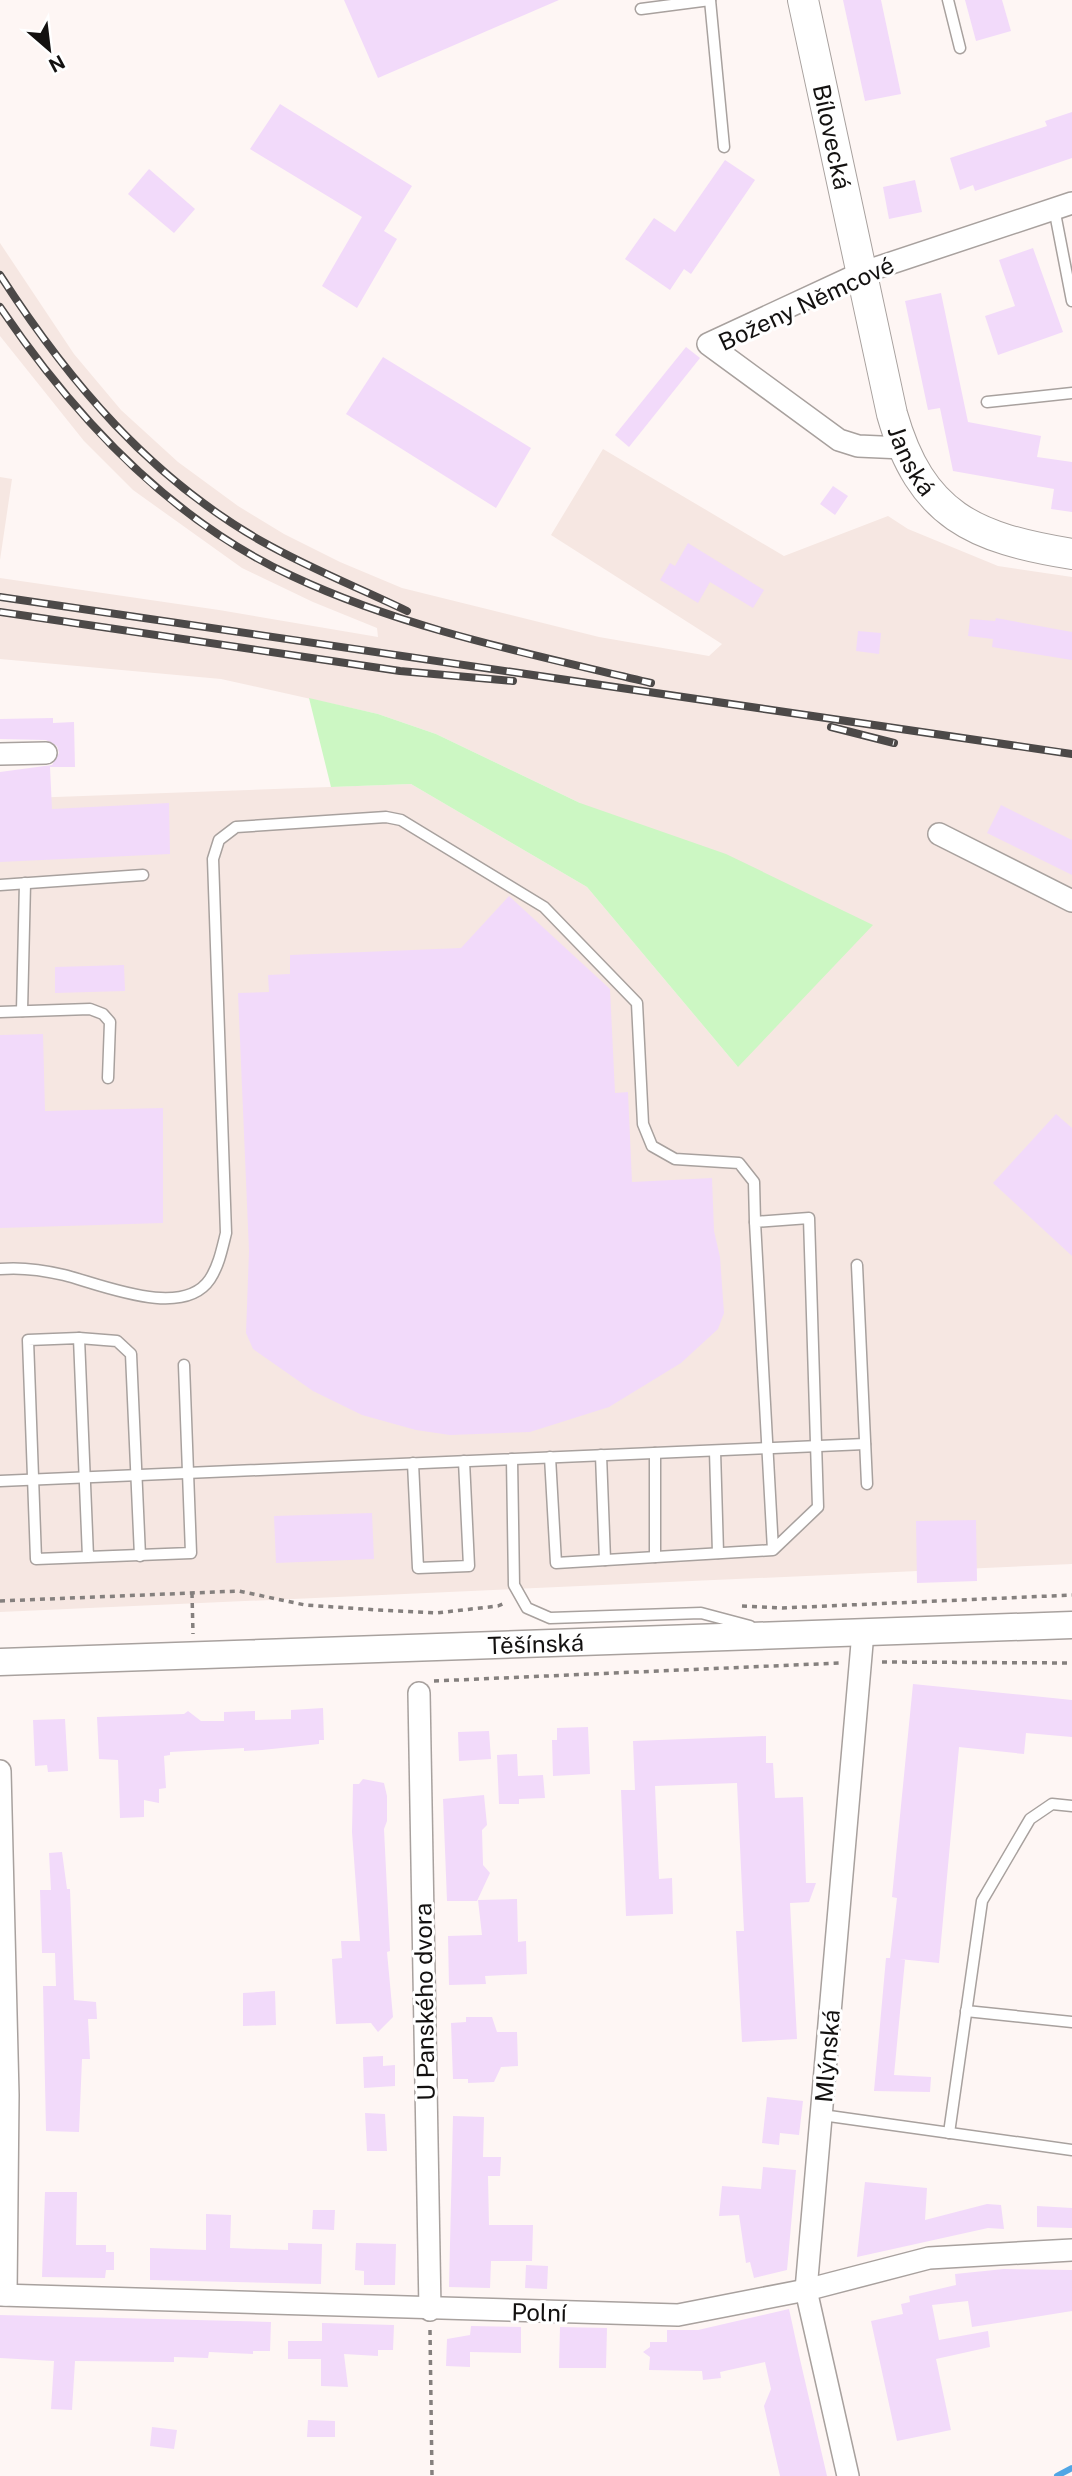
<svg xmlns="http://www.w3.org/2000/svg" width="1072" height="2476" font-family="'Public Sans',sans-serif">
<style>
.built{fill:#f6e7e2}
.grass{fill:#ccf7c3}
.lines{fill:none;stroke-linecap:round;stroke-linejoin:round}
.stream{stroke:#51a6e5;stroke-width:6}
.building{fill:#f2dafa}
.service-casing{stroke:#a8a19e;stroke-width:13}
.minor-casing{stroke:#a8a19e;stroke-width:24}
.tertiary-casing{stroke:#a8a19e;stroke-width:29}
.secondary-casing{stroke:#a8a19e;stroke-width:32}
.path{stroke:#85807e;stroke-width:3.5;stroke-dasharray:5 5;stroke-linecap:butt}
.service{stroke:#fff;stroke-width:10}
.minor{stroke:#fff;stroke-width:21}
.tertiary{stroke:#fff;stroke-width:26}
.secondary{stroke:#fff;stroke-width:30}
.rail-casing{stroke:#4c4948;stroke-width:8}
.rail{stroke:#fff;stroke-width:5;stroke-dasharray:16;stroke-linecap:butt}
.labels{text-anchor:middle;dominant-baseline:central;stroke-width:6;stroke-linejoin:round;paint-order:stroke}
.street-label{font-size:24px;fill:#131110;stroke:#fff}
</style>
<rect width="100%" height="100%" fill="#fef6f4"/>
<!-- built -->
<g class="built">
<path d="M0 243 74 354 121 410 178 462 238 506 284 534 340 562 402 588 599 637 709 656 722 644 551 535 603 449 784 556 888 516 908 529 998 566 1072 577V1564L0 1612V799L411 784 587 887 738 1067 580 803 436 734 378 714 221 679 0 659V578L219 610 378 637 377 628 313 602 242 568 133 490 84 441 0 336Z"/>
<path d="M0 477 12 479 0 560Z"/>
</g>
<!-- grass -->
<path class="grass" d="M309 698 378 714 436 734 580 803 726 854 873 925 738 1067 587 887 411 784 331 787Z"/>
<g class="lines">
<!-- stream -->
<path class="stream" d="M1057 2476 1072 2468"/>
</g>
<!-- building -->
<g class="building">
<path d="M344 0H559L378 78Z"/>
<path d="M843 0H881L901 94 865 101Z"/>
<path d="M965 0H1002L1011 31 976 41Z"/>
<path d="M280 104 412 186 384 231 397 239 357 308 322 286 362 217 250 149Z"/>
<path d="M1072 112V158L975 191 973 185 960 190 950 158 1047 126 1045 121Z"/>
<path d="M725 160 755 180 691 274 684 269 670 290 625 259 654 218 675 232Z"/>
<path d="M149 169 195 209 174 233 128 194Z"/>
<path d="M915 180 922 212 889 219 883 187Z"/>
<path d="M1033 248 1063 332 998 355 985 316 1015 306 999 260Z"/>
<path d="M941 293 968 422 1041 436 1037 457 1072 462V512L1051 509 1054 489 953 471 940 408 928 410 905 301Z"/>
<path d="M686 347 700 358 629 447 615 435Z"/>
<path d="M383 357 531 448 496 508 346 414Z"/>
<path d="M833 486 848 496 835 515 820 504Z"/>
<path d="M688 543 764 590 753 608 710 582 698 603 660 580 670 563 675 566Z"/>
<path d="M996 618 1072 632V660L992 647 993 639 968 636 970 619 995 621Z"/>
<path d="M858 631 881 633 879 654 856 651Z"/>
<path d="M53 718V723L74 722 75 767H50L52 809 169 803 170 854 0 862V772L52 765 59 753 57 746 46 740 0 739V719Z"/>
<path d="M1001 805 1072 840V875L987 833Z"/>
<path d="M509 896 610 989 615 1093 628 1092 632 1182 712 1178 714 1231 720 1257 724 1313 718 1329 681 1363 609 1407 530 1432 450 1435 416 1430 362 1415 313 1391 253 1349 246 1333 249 1251 238 993 269 992 268 975 290 974V955L461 948Z"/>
<path d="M124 965 125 991 55 993V967Z"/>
<path d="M43 1034 45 1111 163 1108V1223L0 1228V1035Z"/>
<path d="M1056 1114 1072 1128V1256L993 1183Z"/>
<path d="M372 1513 374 1559 276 1563 274 1516Z"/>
<path d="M976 1520 977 1581 917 1583 916 1521Z"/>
<path d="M913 1684 1072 1700V1737L1026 1733 1024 1754 959 1747 939 1963 899 1959 905 1960 894 2075 931 2077 930 2092 874 2091 886 1958H890L897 1898 892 1897Z"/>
<path d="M323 1708 324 1740H319V1744L262 1750 244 1751V1748L170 1752V1755L164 1756 166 1788 159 1789V1803L144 1800V1817L120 1818 118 1760 99 1759 97 1717 184 1714 188 1711 201 1721H224V1712L255 1711V1720L291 1719V1710Z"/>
<path d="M65 1719 68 1771 48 1772 47 1765 35 1766 33 1720Z"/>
<path d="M588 1727 590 1774 553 1776 552 1740H557V1728Z"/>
<path d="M489 1731 491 1759 459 1761 458 1732Z"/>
<path d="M766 1736V1763H773L775 1798 803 1797 806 1883H816L809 1902 790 1903 797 2039 742 2042 736 1931H744L737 1783 655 1786 659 1879 672 1878 673 1914 626 1916 621 1790H635L633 1741Z"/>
<path d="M517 1754 518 1776 543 1775 545 1798 519 1799V1804H499L497 1755Z"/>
<path d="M363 1779 384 1783 387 1796V1821L384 1829 390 1951 387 1952 393 2017 378 2032 371 2023 336 2024 333 1977 332 1959 342 1958 341 1941H360L352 1832 353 1784H359Z"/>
<path d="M484 1795 487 1825 482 1830 483 1865 490 1873 477 1901H447L443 1799Z"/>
<path d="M62 1852 67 1889H70L74 2000 96 2002 97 2019H88L90 2059H82L79 2132 46 2131 43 1986H56L55 1953H42L40 1890H51L49 1853Z"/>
<path d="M517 1899 518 1942 526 1941 527 1974 485 1976 486 1984 449 1985 448 1936 482 1935 478 1900Z"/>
<path d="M275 1991 276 2025 243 2026V1993Z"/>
<path d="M466 2017H492L497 2032H517L518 2066 501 2067 494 2082 468 2083V2079H453L451 2023 466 2022Z"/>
<path d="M383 2056V2066L395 2065V2086L364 2088 363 2057Z"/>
<path d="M767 2097 803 2101 799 2135 780 2133 779 2145 762 2143Z"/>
<path d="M365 2113 385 2114 387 2151H367Z"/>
<path d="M453 2116 484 2117 483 2157H501L500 2176H488L489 2225H533L532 2261H491L490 2288 449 2287Z"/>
<path d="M763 2167 796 2170 787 2270 754 2278 750 2262 746 2263 739 2215 719 2216 722 2186 761 2189Z"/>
<path d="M865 2182 927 2188 925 2220 987 2204 1001 2205 1004 2229 988 2228 857 2257Z"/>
<path d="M45 2192H77L76 2245H106V2252H114V2270H106L105 2278 42 2277Z"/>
<path d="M1037 2206 1072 2208V2228L1037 2227Z"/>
<path d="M313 2210H335L334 2230 312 2229Z"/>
<path d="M206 2214 231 2215 230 2248 288 2250V2243L322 2244 321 2284 150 2280V2248L206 2250Z"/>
<path d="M356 2243 396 2244 395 2285H364V2271L355 2270Z"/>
<path d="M526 2265 548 2266 547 2289 525 2288Z"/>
<path d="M1004 2269 1072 2270V2311L972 2327 968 2301 932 2305 939 2340 988 2331 990 2347 936 2359 951 2430 897 2441 871 2321 903 2314 901 2304 910 2302 909 2296 956 2285 955 2274Z"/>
<path d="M789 2309 799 2355 827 2476H780L764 2406 771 2389 765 2362 720 2372 721 2378 703 2380 702 2371 649 2370 650 2357 643 2352 650 2347V2342H667V2330H698Z"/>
<path d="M0 2315 271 2322 270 2351H253V2354L209 2352 208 2358 174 2357V2362L75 2361 72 2410 51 2409 54 2361 0 2358Z"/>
<path d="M322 2323 394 2325 393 2350H378V2356L344 2354 348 2387 321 2386V2359H288V2341H322Z"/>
<path d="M471 2326 521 2327V2353L470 2352V2367L446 2366 447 2339 470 2335Z"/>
<path d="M560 2327 607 2328 606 2368H559Z"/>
<path d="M308 2420 335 2421V2437H307Z"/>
<path d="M152 2427 177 2430 174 2449 150 2446Z"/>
</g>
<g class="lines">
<defs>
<g id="service">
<path d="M710 0 724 147"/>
<path d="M948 0 960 48"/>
<path d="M641 9 710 0"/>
<path d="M1054 208 1072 301"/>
<path d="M987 402 1072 393"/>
<path d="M0 885 143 875"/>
<path d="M22 1011 25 883"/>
<path d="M0 1012 90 1009 103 1014 110 1022 108 1078"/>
<path d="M857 1265 867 1484"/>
<path d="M0 1269C21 1267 43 1270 64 1275 100 1284 183 1320 210 1279 219 1265 222 1249 226 1233L213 859 219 840 236 827 386 817 401 820 544 907 637 1003 643 1124 652 1146 675 1159 739 1163 754 1182 755 1222"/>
<path d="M79 1338 117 1341 131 1354 140 1556"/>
<path d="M715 1451 718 1553"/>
<path d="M655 1453V1557"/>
<path d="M601 1455 605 1560"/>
<path d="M550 1457 556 1563 773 1550 755 1222 809 1218 818 1507 773 1550"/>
<path d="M512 1459 514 1585 527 1608 550 1618 701 1613 750 1626"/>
<path d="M413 1463 418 1568 469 1566 464 1461"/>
<path d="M0 1481 865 1444"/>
<path d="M88 1557 79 1338 28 1340 36 1559 191 1553 184 1365"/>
<path d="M966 2011 1072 2022"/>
<path d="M822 2115 1072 2150"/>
<path d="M949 2133 982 1901 1030 1819 1052 1804 1072 1806"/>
</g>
<g id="minor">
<path d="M903 448 858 446 839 440 708 344 861 273 1072 203"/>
<path d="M0 754 46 753"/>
<path d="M939 834 1072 901"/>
<path d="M419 1693 430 2310"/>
<path d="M0 1771 8 2095 6 2295"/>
<path d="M0 2295 678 2315 806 2290 929 2258 1072 2250"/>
<path d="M848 2476 806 2290 863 1632"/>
</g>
<g id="tertiary">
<path id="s1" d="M0 1662 1072 1625"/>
</g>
<g id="secondary">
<path id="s2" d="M803 0 892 414C921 516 974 538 1072 554"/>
</g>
</defs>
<!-- service casing -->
<use href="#service" class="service-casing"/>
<!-- minor casing -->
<use href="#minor" class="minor-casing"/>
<!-- tertiary casing -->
<use href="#tertiary" class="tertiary-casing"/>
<!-- secondary casing -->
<use href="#secondary" class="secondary-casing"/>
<!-- path -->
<g class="path">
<path d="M192 1593 193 1634"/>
<path d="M0 1601 239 1591 305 1605 378 1610 436 1613 498 1606 505 1603"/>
<path d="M742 1606 782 1608 1072 1595"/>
<path d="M882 1662 1072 1663"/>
<path d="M434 1681 839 1663"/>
<path d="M430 2330 432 2476"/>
</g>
<!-- service -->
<use href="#service" class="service"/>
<!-- minor -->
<use href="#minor" class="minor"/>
<!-- tertiary -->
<use href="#tertiary" class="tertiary"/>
<!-- secondary -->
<use href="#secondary" class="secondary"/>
<defs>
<g id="rail">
<path d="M0 275C69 382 150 478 263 542 309 568 359 588 407 611"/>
<path d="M0 307C75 418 169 519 292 576 405 629 530 654 651 683"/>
<path d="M0 597 1072 754"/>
<path d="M0 612 400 671 513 681"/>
<path d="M831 727 894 743"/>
</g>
</defs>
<!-- rail casing -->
<use href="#rail" class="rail-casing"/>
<!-- rail -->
<use href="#rail" class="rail"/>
</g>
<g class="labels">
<!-- street labels -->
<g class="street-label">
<text stroke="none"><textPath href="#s2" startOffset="140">Bílovecká</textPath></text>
<text transform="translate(806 303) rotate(-25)">Boženy Němcové</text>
<text stroke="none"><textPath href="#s2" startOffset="474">Janská</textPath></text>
<text stroke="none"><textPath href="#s1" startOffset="536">Těšínská</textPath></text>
<text transform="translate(424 2002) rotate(-91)">U Panského dvora</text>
<text transform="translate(827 2056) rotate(-85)">Mlýnská</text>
<text transform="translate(539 2312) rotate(1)">Polní</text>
</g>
</g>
<!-- north arrow -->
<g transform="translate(49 49) rotate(152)" stroke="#ffffff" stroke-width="5" paint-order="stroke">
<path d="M0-5L12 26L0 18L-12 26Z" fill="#131110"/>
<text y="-10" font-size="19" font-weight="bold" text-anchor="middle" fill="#131110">N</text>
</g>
</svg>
